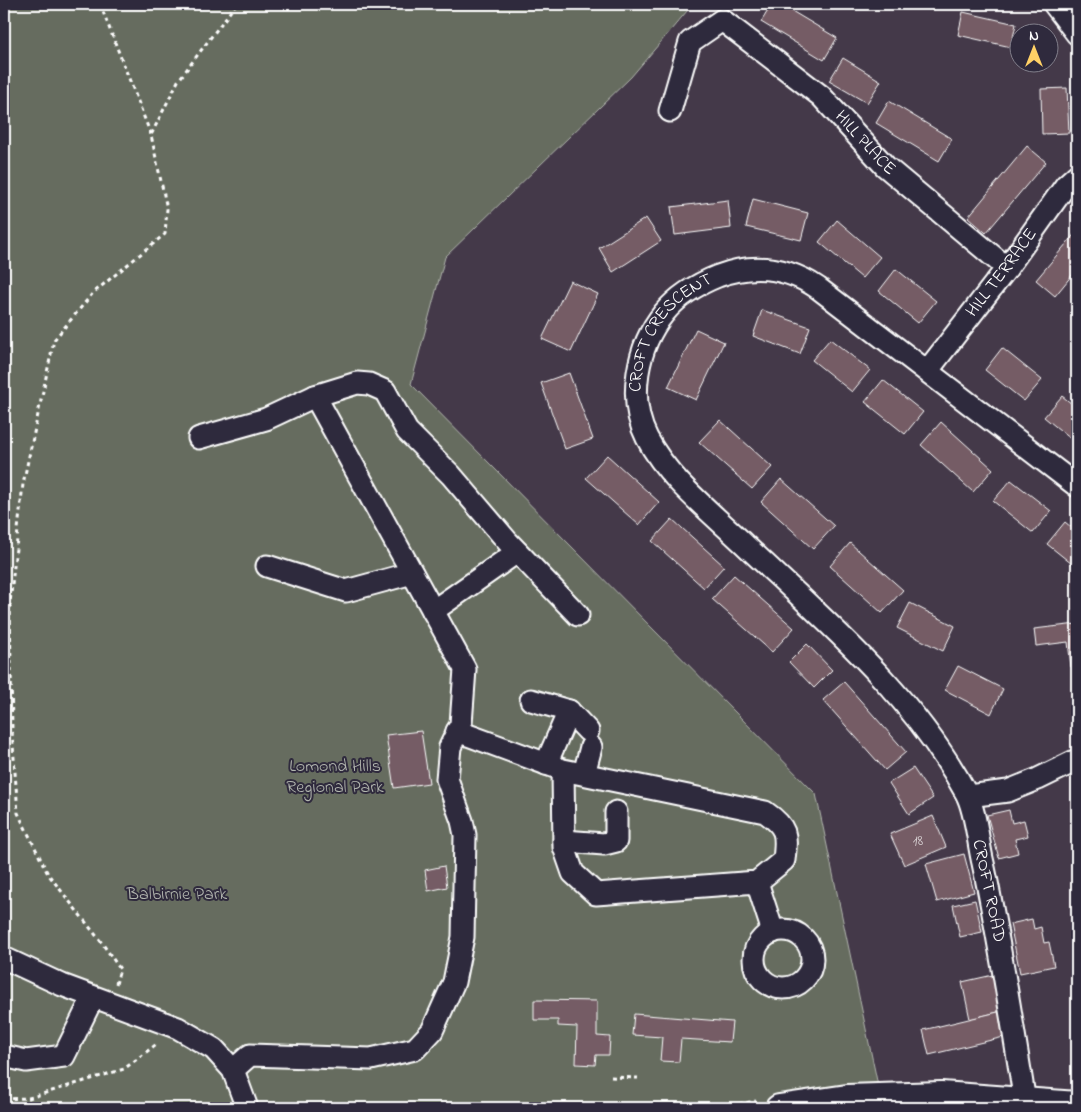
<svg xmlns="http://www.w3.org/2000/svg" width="1081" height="1112" font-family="'Indie Flower',sans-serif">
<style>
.green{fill:#666c5f;stroke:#b2b6af}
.building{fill:#745c65;stroke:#fff}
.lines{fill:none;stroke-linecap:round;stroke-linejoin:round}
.minor-casing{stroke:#fff;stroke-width:25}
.major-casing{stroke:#fff;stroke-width:30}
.path{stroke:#fff;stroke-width:3;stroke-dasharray:4 4;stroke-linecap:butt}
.minor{stroke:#2f2a3d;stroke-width:21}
.major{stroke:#2f2a3d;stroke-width:26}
.labels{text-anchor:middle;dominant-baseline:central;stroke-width:4;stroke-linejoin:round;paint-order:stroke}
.number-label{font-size:15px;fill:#dcd6d8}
.street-label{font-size:18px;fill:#fff;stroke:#2f2a3d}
.park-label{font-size:18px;fill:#b2b6af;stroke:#2f2a3d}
</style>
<rect width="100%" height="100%" fill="#443949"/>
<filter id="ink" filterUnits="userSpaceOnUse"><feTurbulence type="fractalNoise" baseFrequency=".02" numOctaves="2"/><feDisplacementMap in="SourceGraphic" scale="10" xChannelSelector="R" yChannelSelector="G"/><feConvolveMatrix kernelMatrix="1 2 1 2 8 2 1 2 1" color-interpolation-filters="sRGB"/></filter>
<g filter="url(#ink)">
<!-- green -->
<path class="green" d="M4 4H693L631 77 445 257 411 384 816 794 880 1095 819 1108H4Z"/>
<!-- building -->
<g class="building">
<path d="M772 4H780L837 38 824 60 761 22Z"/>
<path d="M963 12 1016 24 1011 47 958 35Z"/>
<path d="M843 58 881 81 867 103 829 81Z"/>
<path d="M1067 88 1069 133 1042 134 1041 89Z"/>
<path d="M889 101 952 139 939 161 876 123Z"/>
<path d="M1027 146 1046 162 986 233 968 217Z"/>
<path d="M753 199 808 213 801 240 746 227Z"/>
<path d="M728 200 731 228 675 235 671 207Z"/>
<path d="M646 218 661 241 613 272 599 248Z"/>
<path d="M837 220 880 257 862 278 819 242Z"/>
<path d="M1077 231V269L1055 296 1036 280Z"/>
<path d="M896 269 936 301 918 323 879 291Z"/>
<path d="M570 281 598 294 571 352 542 339Z"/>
<path d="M762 310 810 327 800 354 753 336Z"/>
<path d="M696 329 724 342 696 400 668 387Z"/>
<path d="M830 339 870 370 852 392 812 360Z"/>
<path d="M1002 348 1042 380 1024 401 985 370Z"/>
<path d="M569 373 593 439 565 449 541 383Z"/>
<path d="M883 380 923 412 905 434 865 402Z"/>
<path d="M1062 396 1077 408V444L1044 417Z"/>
<path d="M720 420 772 467 752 489 699 442Z"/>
<path d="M941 422 993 469 973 492 921 445Z"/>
<path d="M607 455 659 502 639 525 586 478Z"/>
<path d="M781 479 834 526 813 549 761 502Z"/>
<path d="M1011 480 1051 511 1033 533 993 501Z"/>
<path d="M672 519 724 566 704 588 652 541Z"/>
<path d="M1065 522 1077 532V568L1047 544Z"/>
<path d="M850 543 903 590 882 613 830 566Z"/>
<path d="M734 575 794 628 772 652 712 599Z"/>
<path d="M910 603 955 626 943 651 897 628Z"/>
<path d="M1077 624V666L1071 667 1068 642 1036 646 1034 629Z"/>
<path d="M807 644 832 670 814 688 789 662Z"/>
<path d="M958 666 1003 689 991 714 945 690Z"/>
<path d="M844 682 906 752 885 770 823 700Z"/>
<path d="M421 731 429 783 394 788 386 735Z"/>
<path d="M913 768 933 798 909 814 889 783Z"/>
<path d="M1009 810 1012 823 1024 820 1028 836 1015 839 1018 853 999 858 987 815Z"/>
<path d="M933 816 946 847 904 865 890 834Z"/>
<path d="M964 854 974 892 937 902 926 864Z"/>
<path d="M444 866 447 887 428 891 425 870Z"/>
<path d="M975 900 982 932 960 937 953 905Z"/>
<path d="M1032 919 1034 929 1041 927 1044 943 1049 942 1054 966 1020 973 1010 924Z"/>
<path d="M993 975 1002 1011 970 1019 962 982Z"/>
<path d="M534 1000 597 1001V1036L610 1037 609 1055H596L595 1065 576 1064 577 1027 558 1026V1020H534Z"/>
<path d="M1002 1011 1008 1036 929 1055 923 1030Z"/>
<path d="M634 1014 732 1022 730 1042 681 1039 679 1062 660 1061 662 1037 632 1035Z"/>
</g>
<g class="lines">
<defs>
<g id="minor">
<path d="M1054 4 1077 34"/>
<path id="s1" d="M670 111 690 42 722 20 821 96 885 166 1007 268"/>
<path id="s2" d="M928 370 1007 268 1066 185 1077 175"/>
<path d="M199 438 266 419 315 396 357 383 369 384 385 391 407 431 451 475 508 542 578 615"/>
<path d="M267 566 346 591 412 573"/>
<path d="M433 611 517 552"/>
<path d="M531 700 569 711 588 731"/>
<path d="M457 731 563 770 765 812C787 827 787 834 784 860L757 882 596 894 573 873 564 847 563 770"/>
<path d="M546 764 569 711"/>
<path d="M584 774 591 747"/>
<path d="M968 796 1008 791 1038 779 1077 760"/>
<path d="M564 841 604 844 616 841V812"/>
<path d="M757 882 773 932"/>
<circle cx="783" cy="959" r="29"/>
<path d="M4 958 62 985 178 1028 214 1049 233 1070 247 1108"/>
<path d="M4 1056 26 1061 64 1056 93 997"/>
<path d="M233 1070 250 1055 371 1059 415 1049 432 1031 454 982 463 937 465 835 462 821 447 779 450 747 461 724 465 669 315 396"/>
<path id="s3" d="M1025 1102C1012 1022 1000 942 983 863 978 843 976 811 966 793 913 694 824 620 743 543 710 511 668 479 647 438 627 399 637 346 664 313 678 296 698 284 718 276 753 263 787 267 818 288L1077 486"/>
</g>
<path id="major" d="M779 1108 847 1098 941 1095 1077 1105"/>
</defs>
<!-- minor casing -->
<use href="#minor" class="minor-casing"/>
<!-- major casing -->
<use href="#major" class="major-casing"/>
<!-- path -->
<g class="path">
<path d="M100 4 151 135"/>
<path d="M116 984 120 969 102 943 48 874 18 813 12 731 10 603 23 484 54 340 93 293 165 234 167 209 151 135 178 81 236 4"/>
<path d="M611 1077 638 1078"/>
<path d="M4 1099 29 1098 124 1069 158 1043"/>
<path d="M715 1108 756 1101"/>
</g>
<!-- minor -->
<use href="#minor" class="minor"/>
<!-- major -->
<use href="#major" class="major"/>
</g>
</g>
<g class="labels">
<!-- number labels -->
<g class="number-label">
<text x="918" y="841">18</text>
</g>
<!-- street labels -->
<g class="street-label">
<text stroke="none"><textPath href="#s1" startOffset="300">HILL PLACE</textPath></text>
<text stroke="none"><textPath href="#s2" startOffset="122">HILL TERRACE</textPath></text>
<text stroke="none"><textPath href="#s3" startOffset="914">CROFT CRESCENT</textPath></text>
<text transform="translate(988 891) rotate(78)">CROFT ROAD</text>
</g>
<!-- park labels -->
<g class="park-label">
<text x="335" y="767">Lomond Hills<tspan x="335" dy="21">Regional Park</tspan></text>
<text x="177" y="895">Balbirnie Park</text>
</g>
</g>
<!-- margin -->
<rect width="1081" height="1112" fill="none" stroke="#2f2a3d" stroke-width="20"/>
<rect x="10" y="10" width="1061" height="1092" fill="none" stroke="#fff" stroke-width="2" filter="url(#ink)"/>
<!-- north arrow -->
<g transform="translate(1034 48)"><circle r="24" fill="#2f2a3d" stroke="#827f8b"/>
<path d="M0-4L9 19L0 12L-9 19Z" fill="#ffd166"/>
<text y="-8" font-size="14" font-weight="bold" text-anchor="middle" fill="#ffffff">N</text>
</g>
</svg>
